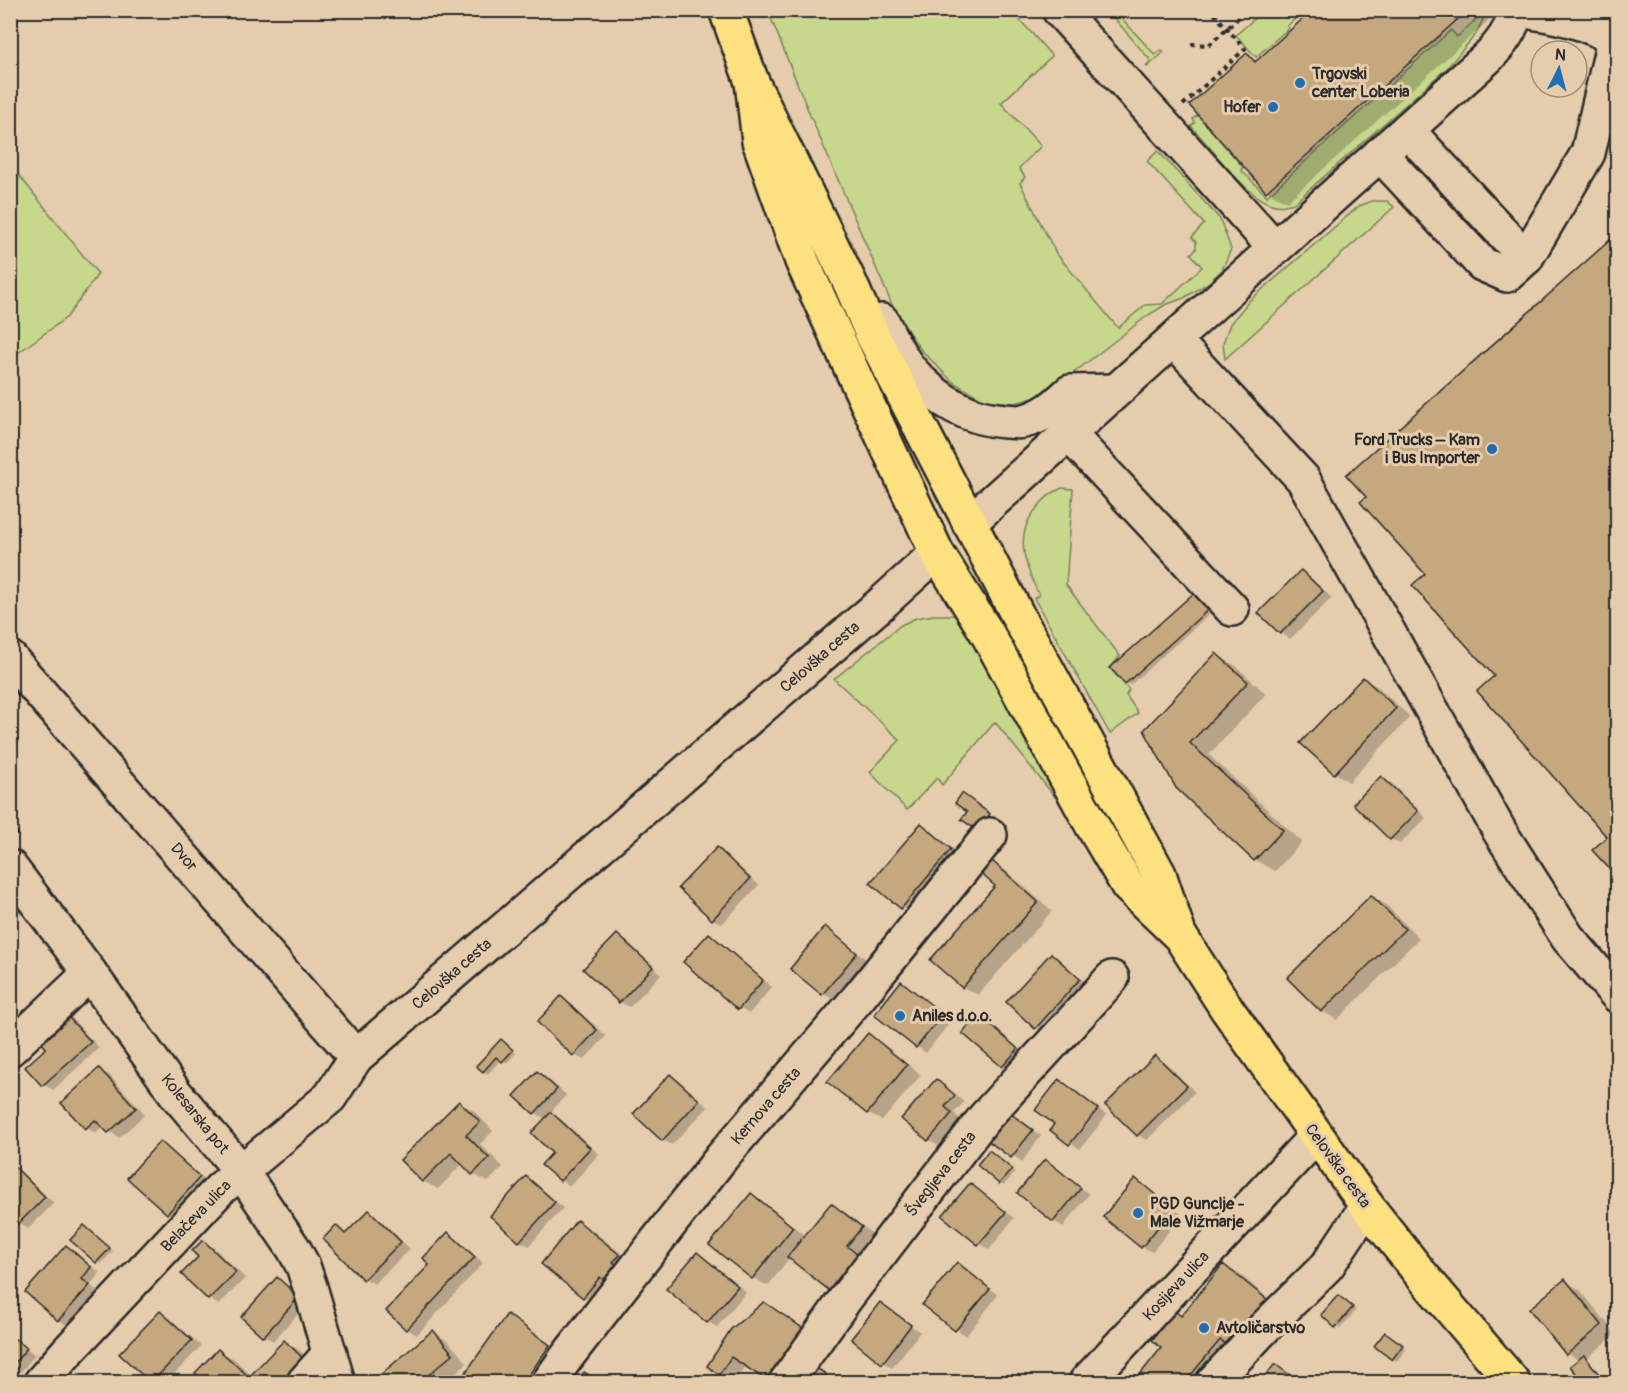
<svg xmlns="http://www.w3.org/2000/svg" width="1628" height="1393" font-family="Pangolin,sans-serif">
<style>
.green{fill:#c7d78b;stroke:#79815b;stroke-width:1.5}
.shadow{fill:#0003}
.building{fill:#c5a87e;stroke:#2b2b2b;stroke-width:1.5}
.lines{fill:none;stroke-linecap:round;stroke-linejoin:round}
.minor-casing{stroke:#2b2b2b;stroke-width:38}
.major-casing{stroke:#2b2b2b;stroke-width:38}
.path{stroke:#2b2b2b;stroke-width:4;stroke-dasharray:4.5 4.5;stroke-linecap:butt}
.minor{stroke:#e5ccad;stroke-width:33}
.major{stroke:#fde080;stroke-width:33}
.poi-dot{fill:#1f6fb2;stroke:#e5ccad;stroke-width:2}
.labels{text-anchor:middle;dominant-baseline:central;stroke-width:6;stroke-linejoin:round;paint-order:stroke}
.poi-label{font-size:16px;font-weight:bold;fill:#2b2b2b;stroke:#e5ccad;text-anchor:start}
.street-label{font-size:16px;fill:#2b2b2b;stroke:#e5ccad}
</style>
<rect width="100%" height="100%" fill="#e5ccad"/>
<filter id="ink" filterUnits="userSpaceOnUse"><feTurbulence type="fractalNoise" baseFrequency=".0167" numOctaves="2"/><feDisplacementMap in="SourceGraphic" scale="12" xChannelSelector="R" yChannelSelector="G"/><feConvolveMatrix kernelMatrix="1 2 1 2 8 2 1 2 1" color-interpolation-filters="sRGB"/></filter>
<g filter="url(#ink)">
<!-- green -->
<g class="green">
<path d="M816 10 1012 11 1052 56 1001 103 1041 146 1019 168 1025 177 1020 183 1056 253 1118 328 1145 305 1162 304 1202 267 1191 254 1196 249V242L1192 237 1204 224 1147 161 1158 151 1220 219 1231 249 1222 270 1208 283 1184 298 1165 305 1147 316 1045 395 1015 403 984 400 953 382 921 350 896 314 810 115 768 11H804L807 16Z"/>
<path d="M1108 11H1115L1155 55 1162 50 1164 52 1147 67 1146 66 1151 61Z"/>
<path d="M1263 11H1288L1295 19 1287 26 1289 28 1256 57 1236 35Z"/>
<path d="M1481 11H1487L1476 34 1447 68 1294 203C1286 205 1280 207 1271 204 1247 197 1210 146 1191 126L1195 123 1193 119 1198 115 1243 167 1241 170 1267 196 1451 30 1457 37 1483 13Z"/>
<path d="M10 164 98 274 67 317 11 358Z"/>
<path d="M1372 201H1387L1394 207 1225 359 1223 343 1230 324 1249 301 1359 206Z"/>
<path d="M1062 488 1073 489 1066 585 1120 656 1110 668 1129 690 1126 695 1138 713 1110 734 1034 598 1039 595C1025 566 1013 535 1037 508 1045 498 1051 493 1062 488Z"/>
<path d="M934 615H953L966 623 1091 842 995 722 942 785 937 778 907 810 870 772 900 740 834 679 901 625 916 618Z"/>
</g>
<!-- shadow -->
<g class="shadow">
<path d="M1291 10H1500L1287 202 1267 191 1191 105 1247 55 1258 61 1305 19Z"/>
<path d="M1302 572 1311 578 1332 598 1290 639 1281 633Z"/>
<path d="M1195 594 1213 611 1130 685 1126 683Z"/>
<path d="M1217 655 1236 666 1266 694 1209 755 1302 842 1275 871 1255 860 1146 731Z"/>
<path d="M1363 679 1378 687 1410 717 1349 782 1335 773Z"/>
<path d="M1381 778 1391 783 1426 818 1400 844 1391 839Z"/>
<path d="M967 798 994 818 983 833 969 811Z"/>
<path d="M921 825 931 831 960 855 911 913 902 907Z"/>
<path d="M717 849 726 855 759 885 722 924 713 919Z"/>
<path d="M990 861 1005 870 1052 911 978 995 963 987 932 959 997 885Z"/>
<path d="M1372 896 1386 905 1419 938 1337 1020 1322 1011Z"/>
<path d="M10 916 15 921 10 924Z"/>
<path d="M825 928 866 959 833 1000 792 969Z"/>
<path d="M709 935 718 940 772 987 749 1014 739 1008Z"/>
<path d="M617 936 627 941 661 974 630 1007 620 1002Z"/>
<path d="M10 951 18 959 10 965Z"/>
<path d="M1051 955 1060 960 1089 986 1046 1033 1036 1028 1008 1002Z"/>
<path d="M911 989 951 1021 926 1053 876 1015Z"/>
<path d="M561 998 571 1004 606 1036 584 1060 574 1055Z"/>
<path d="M10 1000 19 1009 10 1017Z"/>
<path d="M61 1011 71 1017 99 1048 53 1090 43 1084 48 1048Z"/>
<path d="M979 1016 988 1022 1027 1055 1012 1071 1003 1066Z"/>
<path d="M868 1035 883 1044 921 1075 882 1121 868 1113Z"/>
<path d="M505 1043 516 1053 507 1063 501 1059 488 1074 483 1071Z"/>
<path d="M1155 1057 1165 1062 1195 1092 1147 1140 1138 1135Z"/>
<path d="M99 1070 109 1075 145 1114 119 1138 103 1126 96 1133 86 1128Z"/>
<path d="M537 1072 547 1078 566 1095 550 1113 561 1119 599 1154 570 1186 561 1180 546 1119 535 1113 517 1096Z"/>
<path d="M670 1076 680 1081 708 1107 672 1145 663 1140Z"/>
<path d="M936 1081 964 1102 954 1113 961 1120 938 1146 929 1140Z"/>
<path d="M1060 1081 1107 1115 1080 1149 1052 1130 1056 1124Z"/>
<path d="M459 1103 474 1111 493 1131 480 1144 503 1167 488 1182 473 1174 463 1163 438 1189 423 1181Z"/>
<path d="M1008 1113 1041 1136 1022 1162 988 1138Z"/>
<path d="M161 1143 170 1149 209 1184 177 1218 168 1213Z"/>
<path d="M994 1154 1015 1173 1004 1185 1000 1183Z"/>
<path d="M1045 1161 1089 1194 1063 1227 1054 1221Z"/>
<path d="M10 1162 54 1203 28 1229 10 1215Z"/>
<path d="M526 1178 536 1183 563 1208 529 1246 519 1241Z"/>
<path d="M1135 1180 1182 1215 1152 1252 1142 1247Z"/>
<path d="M970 1185 1014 1218 989 1250 945 1216Z"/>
<path d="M751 1195 766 1204 806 1236 831 1205 846 1213 876 1237 846 1299 831 1290 790 1257 768 1286 753 1278Z"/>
<path d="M369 1212 379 1218 410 1249 374 1284 364 1278 336 1227 347 1234Z"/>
<path d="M577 1222 592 1230 634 1264 598 1305 584 1297Z"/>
<path d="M88 1229 113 1251 101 1264 72 1240Z"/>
<path d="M448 1234 457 1239 483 1263 417 1335 407 1329 388 1311 431 1265Z"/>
<path d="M203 1242 213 1247 245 1278 219 1305 209 1299 184 1274 200 1257Z"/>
<path d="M66 1247 76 1252 100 1273 90 1285 98 1292 68 1326 59 1320 27 1292Z"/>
<path d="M698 1254 707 1260 746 1292 717 1327 708 1322Z"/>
<path d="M957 1264 998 1295 966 1336 924 1304Z"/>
<path d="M1224 1266 1239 1274 1283 1310 1207 1382H1136Z"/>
<path d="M278 1279 287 1285 308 1303 273 1341 264 1335Z"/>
<path d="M1565 1281 1580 1290 1616 1334 1587 1358 1606 1382H1585L1572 1366 1579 1360 1567 1353Z"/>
<path d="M1343 1299 1356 1310 1340 1329 1336 1326Z"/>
<path d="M880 1304 920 1332 892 1368 883 1362Z"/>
<path d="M160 1313 170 1318 201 1346 167 1382H152L121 1354Z"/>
<path d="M779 1313 818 1338 773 1382 746 1365 734 1382 709 1366Z"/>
<path d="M508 1316 564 1354 544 1382H461Z"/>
<path d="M433 1332 448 1341 467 1363 445 1382H374Z"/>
<path d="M10 1334 35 1355 12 1382H10Z"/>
<path d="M1390 1336 1406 1349 1397 1361 1393 1359Z"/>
<path d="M284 1342 299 1350 320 1370 309 1382H207L197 1373 219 1351 234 1359 252 1376Z"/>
<path d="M1276 1366 1285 1371 1300 1382H1262Z"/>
<path d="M813 1368 829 1378 826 1382H804Z"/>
</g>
<!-- building -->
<g class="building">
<path d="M1305 10H1468L1266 192 1189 105 1247 53 1255 62 1308 14Z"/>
<path d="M1618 233V878L1592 850 1607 837 1477 691 1494 676 1412 585 1425 574 1360 502 1366 497 1346 475Z"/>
<path d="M1301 570 1323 591 1280 634 1258 613Z"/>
<path d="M1195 592 1210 608 1125 684 1110 668Z"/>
<path d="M1216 653 1248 682 1190 743 1283 830 1254 861 1176 788 1144 730Z"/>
<path d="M1363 677 1396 708 1334 774 1300 743Z"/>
<path d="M1381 776 1418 811 1390 840 1353 804Z"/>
<path d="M962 793 990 814 978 831 961 819 967 812 955 803Z"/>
<path d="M921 823 951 849 901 909 870 883Z"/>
<path d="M717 847 750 879 712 920 678 888Z"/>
<path d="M990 859 1038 902 962 988 930 960 995 886 979 872Z"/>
<path d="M1371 895 1405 929 1321 1012 1287 978Z"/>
<path d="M825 926 857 953 822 995 790 969Z"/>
<path d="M709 933 763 980 738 1010 683 962Z"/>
<path d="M617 934 653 967 619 1003 583 969Z"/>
<path d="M1051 953 1080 979 1035 1029 1006 1002Z"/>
<path d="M901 981 943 1014 916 1048 874 1015Z"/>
<path d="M561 996 597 1030 573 1056 537 1022Z"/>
<path d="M61 1009 91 1042 42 1086 25 1067 46 1048 34 1034Z"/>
<path d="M978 1014 1018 1049 1002 1067 962 1033Z"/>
<path d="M868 1033 907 1065 867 1114 827 1082Z"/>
<path d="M501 1039 513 1050 502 1062 496 1057 483 1072 476 1066Z"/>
<path d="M1155 1055 1187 1086 1137 1136 1105 1105Z"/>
<path d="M99 1068 136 1108 108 1133 95 1120 85 1129 61 1103Z"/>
<path d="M537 1071 557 1089 534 1114 514 1096Z"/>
<path d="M670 1074 699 1100 662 1141 633 1114Z"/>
<path d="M936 1079 955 1095 945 1107 952 1113 928 1141 901 1119Z"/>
<path d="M1059 1079 1098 1109 1069 1145 1050 1130 1054 1124 1035 1110Z"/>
<path d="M459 1101 480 1122 466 1135 489 1158 472 1175 451 1153 422 1182 400 1160Z"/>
<path d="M1007 1111 1033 1130 1011 1158 986 1139Z"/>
<path d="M551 1112 590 1148 560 1181 541 1165 552 1153 531 1133Z"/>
<path d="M160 1141 200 1177 167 1214 127 1178Z"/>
<path d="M989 1150 1012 1169 999 1184 977 1165Z"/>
<path d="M1045 1159 1081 1188 1053 1222 1017 1193Z"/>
<path d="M10 1162 45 1197 18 1224 10 1217Z"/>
<path d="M526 1176 555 1202 519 1242 490 1216Z"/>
<path d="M1135 1178 1173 1209 1141 1248 1103 1217Z"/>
<path d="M970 1183 1006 1212 978 1245 942 1216Z"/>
<path d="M751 1193 793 1227 752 1279 709 1245Z"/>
<path d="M831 1203 862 1227 847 1246 859 1256 830 1291 787 1257Z"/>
<path d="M369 1210 401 1242 363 1280 323 1239 336 1225 345 1234Z"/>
<path d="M577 1220 620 1255 613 1262 620 1268 608 1283 600 1277 583 1298 541 1264Z"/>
<path d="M84 1225 110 1248 96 1263 70 1240Z"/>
<path d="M448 1232 475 1257 406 1330 386 1311 429 1265 423 1258Z"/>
<path d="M203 1240 236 1272 208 1300 181 1274 198 1257 192 1251Z"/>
<path d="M66 1245 91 1267 82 1279 90 1285 58 1321 25 1292Z"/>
<path d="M697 1252 738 1286 707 1323 666 1289Z"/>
<path d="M957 1262 990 1289 955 1331 922 1305Z"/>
<path d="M1223 1264 1269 1301 1231 1349 1220 1340 1185 1382H1134L1161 1348 1152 1340 1175 1311 1181 1316Z"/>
<path d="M277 1277 299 1297 263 1337 241 1317Z"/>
<path d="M1565 1279 1602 1325 1566 1355 1529 1309Z"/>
<path d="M1338 1295 1353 1307 1335 1328 1321 1315Z"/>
<path d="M764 1302 804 1329 766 1380 731 1357 719 1375 707 1366 731 1329Z"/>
<path d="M880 1302 911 1325 882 1364 851 1339Z"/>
<path d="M160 1311 192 1340 152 1382H150L119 1354Z"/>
<path d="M507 1314 550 1345 524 1382H459Z"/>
<path d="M433 1330 453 1354 420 1382H372Z"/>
<path d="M1385 1332 1403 1345 1392 1360 1374 1346Z"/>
<path d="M10 1335 27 1348 10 1368Z"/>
<path d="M284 1340 306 1361 286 1382H204L195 1373 218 1349 249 1377Z"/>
<path d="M1584 1355 1605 1382H1583L1570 1366Z"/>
<path d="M1275 1364 1299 1382H1260Z"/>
<path d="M813 1366 826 1374 820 1382H802Z"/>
<path d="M584 1372 600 1382H577Z"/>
</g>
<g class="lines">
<defs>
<g id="minor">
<path d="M1059 10 1275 248"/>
<path d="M1519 10C1553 15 1591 21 1618 43"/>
<path d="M1407 130 1526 258"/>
<path d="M1380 154 1482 264 1507 275 1526 258 1588 153 1614 40"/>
<path d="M882 321C891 339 900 359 913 373 937 400 969 419 1005 421 1011 421 1018 423 1024 421 1043 417 1056 405 1070 392L1115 391"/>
<path d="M1174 340 1303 479 1500 832 1568 938 1618 996"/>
<path d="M1068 433 1232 609"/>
<path d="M969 523 1487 58C1501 44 1512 30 1516 10"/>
<path d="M10 658 356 1057"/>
<path d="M10 867 90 973 176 1094 241 1171 294 1249 303 1266 310 1287 338 1382"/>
<path d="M10 1049 90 973"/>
<path d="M41 1382 67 1352 220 1189 330 1097 356 1057 882 603 937 553"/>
<path d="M304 1382 330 1353"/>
<path d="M549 1382 566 1358 722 1157 859 997 990 835"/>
<path d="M786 1382 846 1298 985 1117 1112 978"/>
<path d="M1086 1382 1316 1136"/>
<path d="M1213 1382 1265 1327 1327 1266 1367 1206"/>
</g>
<g id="major">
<path d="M726 10 752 82 850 283 873 336 1019 618 1159 874 1178 931"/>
<path d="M752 82 759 141 802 261 856 379 937 553 987 633 1092 825 1128 886 1180 936 1227 1009 1367 1206 1420 1273 1513 1382"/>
</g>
</defs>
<!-- minor casing -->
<use href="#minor" class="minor-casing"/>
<!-- major casing -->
<use href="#major" class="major-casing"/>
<!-- path -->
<g class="path">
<path d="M1191 44 1209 45 1247 10"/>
<path d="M1183 105 1245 49 1211 10"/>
<path d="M10 815 17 830V840"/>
</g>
<!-- minor -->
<use href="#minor" class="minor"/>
<!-- major -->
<use href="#major" class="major"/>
</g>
</g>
<!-- markers -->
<g class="poi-dot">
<circle cx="1300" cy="83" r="6"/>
<circle cx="1273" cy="107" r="6"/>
<circle cx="1492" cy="449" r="6"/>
<circle cx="900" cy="1016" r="6"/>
<circle cx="1138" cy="1213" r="6"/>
<circle cx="1204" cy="1328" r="6"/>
</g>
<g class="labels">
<!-- poi labels -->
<g class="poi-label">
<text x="1312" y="74">Trgovski<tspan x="1312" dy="18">center Loberia</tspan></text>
<text x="1261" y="107" text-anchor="end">Hofer</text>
<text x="1480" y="440" text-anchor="end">Ford Trucks – Kam<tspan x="1480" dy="18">i Bus Importer</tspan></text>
<text x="912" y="1016">Aniles d.o.o.</text>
<text x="1150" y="1204">PGD Gunclje -<tspan x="1150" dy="18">Male Vižmarje</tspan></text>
<text x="1216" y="1328">Avtoličarstvo</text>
</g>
<!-- street labels -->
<g class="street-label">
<text transform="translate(820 657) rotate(-41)">Celovška cesta</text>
<text transform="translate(184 857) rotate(49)">Dvor</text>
<text transform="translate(452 974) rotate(-41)">Celovška cesta</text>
<text transform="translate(766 1106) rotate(-49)">Kernova cesta</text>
<text transform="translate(195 1114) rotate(51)">Kolesarska pot</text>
<text transform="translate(1338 1166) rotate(54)">Celovška cesta</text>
<text transform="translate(941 1174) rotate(-52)">Švegljeva cesta</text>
<text transform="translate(196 1216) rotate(-46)">Belačeva ulica</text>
<text transform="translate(1176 1286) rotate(-47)">Kosijeva ulica</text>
</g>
</g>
<!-- margin -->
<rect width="1628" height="1393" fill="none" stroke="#e5ccad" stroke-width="36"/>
<rect x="18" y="18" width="1592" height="1357" fill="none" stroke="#2b2b2b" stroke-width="2" filter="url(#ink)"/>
<!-- north arrow -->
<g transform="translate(1559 69) rotate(6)"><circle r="28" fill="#e5ccad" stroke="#9b8c79" stroke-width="1.5"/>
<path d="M0-4.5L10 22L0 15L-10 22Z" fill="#1f6fb2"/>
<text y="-9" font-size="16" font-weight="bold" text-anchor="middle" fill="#2b2b2b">N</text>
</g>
</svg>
